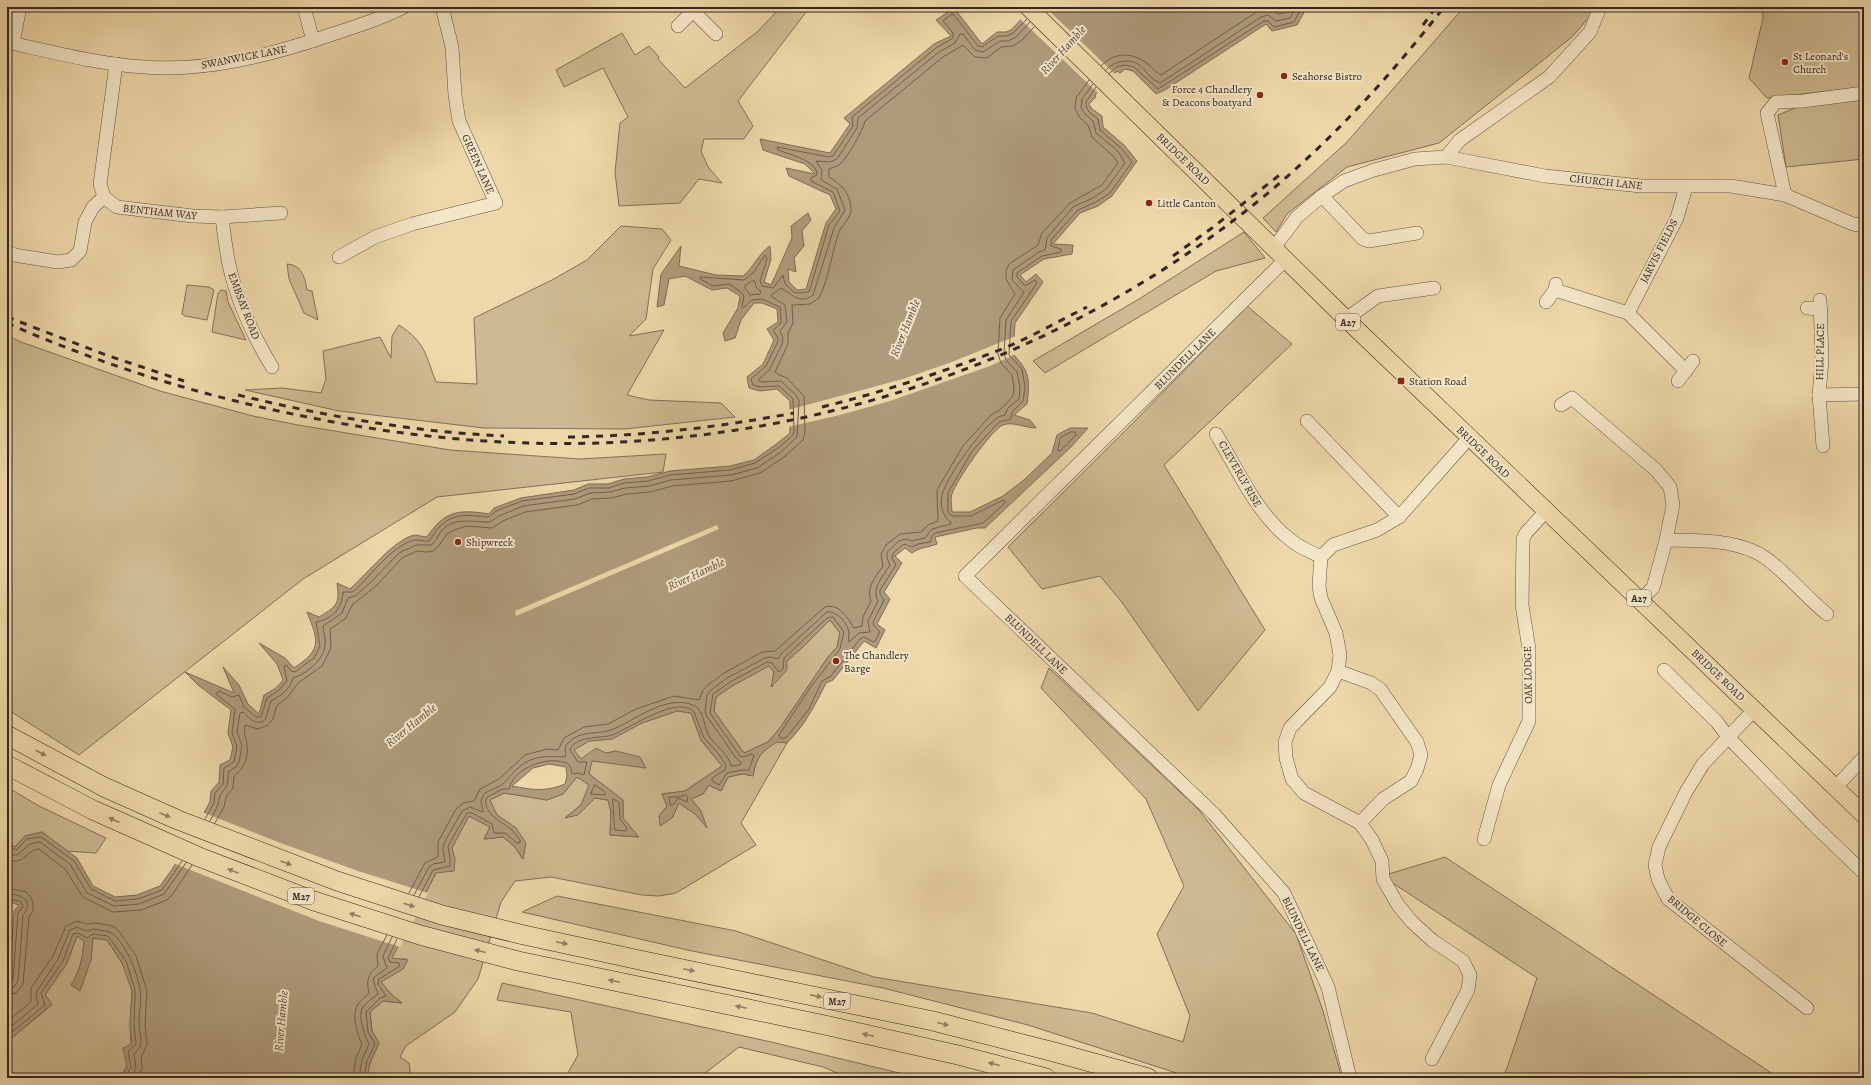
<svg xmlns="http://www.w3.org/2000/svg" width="1871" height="1085" font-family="Alegreya,serif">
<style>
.green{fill:#ceba92;stroke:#80705a}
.water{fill:#ae9b7b;stroke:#7d6c57;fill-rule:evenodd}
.pier{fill:#eed8a9}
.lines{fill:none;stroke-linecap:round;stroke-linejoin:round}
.shore{stroke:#70604e;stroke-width:1}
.minor-casing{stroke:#625244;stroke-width:14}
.major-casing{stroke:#332622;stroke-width:18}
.highway-casing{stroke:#332622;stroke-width:20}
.minor{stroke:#f4e6c7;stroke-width:13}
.major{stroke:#eed8a9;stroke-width:17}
.highway{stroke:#eed8a9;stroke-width:19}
.rail{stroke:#332622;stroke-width:3;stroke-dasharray:7 7;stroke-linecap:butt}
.oneway{fill:#907f66}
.poi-dot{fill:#8f2418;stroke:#f4e6c7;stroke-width:1.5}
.labels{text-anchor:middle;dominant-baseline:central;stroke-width:4;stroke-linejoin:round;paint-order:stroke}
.shield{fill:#f4e6c7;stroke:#6d6054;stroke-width:1}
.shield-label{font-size:10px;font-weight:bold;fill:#332622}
.poi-label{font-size:11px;fill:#332622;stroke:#f4e6c7;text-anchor:start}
.street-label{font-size:11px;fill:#332622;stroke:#f4e6c7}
.water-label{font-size:12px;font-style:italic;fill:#58493d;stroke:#f4e6c7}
</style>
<rect width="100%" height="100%" fill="#eed8a9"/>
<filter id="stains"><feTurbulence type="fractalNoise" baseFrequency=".005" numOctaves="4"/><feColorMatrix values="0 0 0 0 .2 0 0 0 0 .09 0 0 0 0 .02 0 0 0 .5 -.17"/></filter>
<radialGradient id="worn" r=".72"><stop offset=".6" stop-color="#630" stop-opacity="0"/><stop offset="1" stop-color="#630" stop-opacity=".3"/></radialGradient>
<!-- green -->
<g class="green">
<path d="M781 7H810L738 101 753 126 744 139H704L701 151 708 167 722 183 699 179 680 203 619 206 615 172 620 123 628 117 603 68 564 87 556 70 622 33 635 55 649 46 659 57 658 59 685 88 757 32Z"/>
<path d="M1464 7H1592L1590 16 1572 37 1439 143 1347 167 1287 214 1276 232 1263 218 1347 142Z"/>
<path d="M1762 7H1864V87L1767 98 1749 78 1763 18Z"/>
<path d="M1864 98V159L1786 167 1778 115 1797 107Z"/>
<path d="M621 226 662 229 671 240 653 269 646 319 629 336 664 330 627 395 649 400 721 403 735 417 625 429 484 428 339 411 245 390 282 388 321 393 326 379 323 351 380 337 391 358 392 336 399 325C426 343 425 354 436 382L477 384 474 318 552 280 587 260Z"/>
<path d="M1244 232 1265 258 1216 271 1045 373 1033 361 1139 299Z"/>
<path d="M287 264C302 265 305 278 307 290L312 291 318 320 304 313 289 279Z"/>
<path d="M187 285 209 287 214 290 207 320 185 316 182 314Z"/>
<path d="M221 290 226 291 228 302 246 340 212 332 218 293Z"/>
<path d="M1247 306 1292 344 1164 465 1265 630 1198 711 1121 601 1100 576 1042 589 1008 547 1136 420Z"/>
<path d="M7 335 21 342 160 391 253 416 298 425 450 450 580 459 666 454 663 472 437 497 303 579 79 755 7 709V484L9 482 7 478Z"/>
<path d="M830 620 840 633 837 647 828 657 780 728 768 742 744 753 714 711 716 697 732 686 769 665 774 672 772 687 787 661 805 645Z"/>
<path d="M1049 668 1199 810 1296 934 1323 1011 1342 1078H1192L1028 1025 883 988 692 951 522 912 557 896 736 931 874 977 1092 1013 1183 1042 1190 1016 1157 934 1184 886 1146 799 1041 688Z"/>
<path d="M677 711 691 713 701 740 722 766 685 791 662 794 667 806 659 816 661 825 672 818 679 803 695 814 701 811 691 799 703 794 709 785 721 791 728 777 743 774 753 776C757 756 760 753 777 741L787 743 741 823 756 845 676 893 659 896 642 895 551 877 515 881 501 902 478 979 455 1012 406 1046 400 1057 409 1063 411 1078H367L370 1063 379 1043 372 1031 370 1012 383 1001 402 1003 390 993 381 982 402 969 407 959H391L436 873 455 859 451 848 469 816 490 827 484 839 503 837 515 847 522 858 516 828 497 815 489 800 504 793 547 800 563 794 577 777 590 785 581 805 566 817 578 815 595 798 608 800 611 812 610 835 638 837 623 818V800L589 774 591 761 615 763 616 751 581 759 573 750 589 741 612 739 642 723Z"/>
<path d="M7 787 39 806 106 838 96 853 66 851 42 832 25 836 15 847 7 842Z"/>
<path d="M1445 857 1779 1078H1502L1507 1068 1537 978 1382 876Z"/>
<path d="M77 936 84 941C83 958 80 970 72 985L91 960 93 938 107 940C117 955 130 973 132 992 132 1003 130 1014 130 1026 131 1047 132 1060 120 1078H7V1074L13 1071 7 1069V1061L13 1058 7 1057V1042L52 1005 45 995 67 963Z"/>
<path d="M502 983 771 1042 920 1078H849L823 1067 739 1047 699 1078H565L578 1055 571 1012 497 1000Z"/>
</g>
<!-- water -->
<path class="water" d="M1033 7H1307L1297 25 1272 31 1266 24 1165 90 1156 94 1133 71 1125 69 1120 73 1117 71 1095 95 1096 97 1089 104 1092 109 1102 116 1103 127 1124 145 1137 161 1112 196 1098 206 1080 213 1053 244 1073 245 1072 254 1044 259 1020 275 1026 282 1036 274 1043 282 1015 323 1013 354C1030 372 1030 379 1027 404L1014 415 1030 420 1036 428C1025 428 1012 421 1003 425 991 430 956 481 952 494 950 499 952 507 952 512H970L1003 496 1025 479 1052 453 1057 435 1070 428H1088L1071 447 985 528H977L935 537 937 544C927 548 920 547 912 553L905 548 895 556 902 563 884 592 890 599 877 624 885 630 876 648 864 641 833 680 826 683C815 705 805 725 787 743L777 742C760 753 757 756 753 776L743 774 728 777 721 791 709 785 703 794 691 799 701 811 707 828 695 814 679 803 672 818 660 826 659 816 667 806 662 794 685 791 722 766 701 740 691 713 677 711 642 723 612 739 589 741 574 750 581 759 596 748 606 753 616 751 640 757 646 768 592 761 589 774 623 800V818L639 837 610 835 611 812 608 800 595 798 578 815 565 818 581 805 589 785 577 777 563 794 547 800 504 793 490 800 497 815 516 828 526 843 523 859 515 847 503 837 484 839 490 827 469 816 452 848 455 859 454 871 436 873 392 958 408 960 403 969 381 982 390 993 402 1003 383 1001 370 1012 372 1031 379 1043 370 1063 367 1078H120L127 1067 123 1048 132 1044 130 1025 132 991 122 963 107 940 93 938 91 960 80 991 71 985C80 970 83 958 84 941L77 936 67 963 45 995 52 1004 7 1042V984L9 983 14 911 19 905 7 901V842L15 847 25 836 42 832 77 858 93 886 115 897 137 895 160 886 173 868 210 802 211 791 219 782 220 765 230 760 233 747 228 733 231 710 198 685 185 672 234 693 223 667 239 685 248 704 259 714 264 695 276 688 283 680 277 664 259 643 285 658 294 668C322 649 319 642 307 612L319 617C337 606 340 604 337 583L350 589C366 575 395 538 415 535 418 535 423 537 427 537 444 511 459 509 489 514L494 508 521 498 574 490 588 484H608L624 479 647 477 670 471 730 466 754 460 775 445 790 433V401L777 389 760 391 749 388 747 377 763 364 774 340 767 329 778 322 777 309 762 303H754L741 320 735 338 725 341 723 333 738 308 740 296 727 288 712 290 685 276 669 279 664 305 657 307 661 274 681 246 679 266 716 275 743 276C754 267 758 254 770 246L771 259 764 282 771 285 792 238 791 226 808 213 811 220 802 231 804 246 794 258 796 272 788 269 789 282 797 290 806 289 826 223 836 209 830 195 789 176 786 168 815 174 805 164 763 150 760 139 830 153 850 124 844 118 934 44 951 36 936 20 954 8 982 44 997 32H1006L1011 30ZM830 620 840 633 837 647 828 657 780 728 768 742 744 753 714 711 716 697 732 686 769 666 774 672 771 687 787 670V661L805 645ZM549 764 566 767 567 776 565 784C545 792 533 790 512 786L533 768Z"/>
<!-- pier -->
<g class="pier">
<path d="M1030 7H1045L1116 75 1098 93 1019 18Z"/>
<path d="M1016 336V354L990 366 890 401 840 415 788 427V410L903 379 952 362Z"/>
<path d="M717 525 719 529 516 616 515 611Z"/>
<path d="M202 812 278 842 358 871 428 893 400 947 319 921 173 863Z"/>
</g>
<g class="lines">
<!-- shore -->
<g class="shore">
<path d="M1101 66C1115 51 1134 52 1149 65 1153 68 1156 73 1161 75L1258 11 1268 9 1279 14 1287 12 1290 7"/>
<path d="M1106 70C1111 65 1113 64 1119 62 1143 56 1143 76 1160 83L1261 17 1268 15 1276 21 1290 18 1296 7"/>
<path d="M1109 74 1116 67 1125 65 1134 67 1158 89 1264 21H1268L1274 27 1294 22 1302 7"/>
<path d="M752 281H755L756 287 761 292 760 294 750 295 745 288V286Z"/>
<path d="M1071 432H1075L1076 435 1060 451H1058L1060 438Z"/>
<path d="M595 785 605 792V795L591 794Z"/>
<path d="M686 795 688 797 687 802 678 798 673 805H670L669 797H678Z"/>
<path d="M613 799 619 802 620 819 627 828 626 831 615 830Z"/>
<path d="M205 819 214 803 215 793 223 784 224 768 234 762 237 746 232 733 235 709 217 695V692L219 691 232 697 239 695 244 707 256 717H261L267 698 278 691 287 681 284 666 286 665 291 671 295 672 314 658 320 646 316 622C333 619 342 608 343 592H353C372 575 389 548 414 540 418 539 424 542 429 541 433 537 435 530 440 526 457 511 470 516 489 517L496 511 522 501 574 494 589 488H609L624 483 648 481 670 475 730 470 755 463 778 448 792 436 794 432 793 399 779 386 760 387 753 385 751 379 766 366 778 341V338L773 330 781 323 780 307 762 299 752 300 743 308 742 306 744 296 741 292 729 284 713 286 700 279V277L744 280 754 272 765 255 767 259 760 281 762 286 773 288 783 275 785 284 795 293 809 292 829 225 840 211 833 192 811 181V178L817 175C818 161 788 154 778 150L777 147 829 157 833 156 853 126 852 117 936 48 953 38V33L943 21 952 14 954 15 978 46 982 47 998 36H1007L1013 33 1027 19"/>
<path d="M210 821 218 805 220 795 227 786 229 771 236 767 239 762 242 746 237 732 240 713 243 712C250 719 256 726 265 720L271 701 281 695 290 686 293 678C306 674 324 660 325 645 326 639 323 632 323 626L342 613 348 598 355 596 370 583 399 553 416 545H431C436 542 438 535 442 530 456 516 474 523 490 522L499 516 523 506 575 499 590 493 610 492 625 488 649 486 671 480 731 475 757 468 781 452 797 437 799 401 796 395 781 381 761 382 758 380 770 369 782 344 783 338 780 331 787 322 785 305 772 297 771 295 781 288C791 294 801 305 813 295L834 228 845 210 837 189 821 180 822 170 816 161 830 162 837 159 857 128 858 118 939 52 955 43 960 34H963L975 50 983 52 1000 41H1008L1016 37 1030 22"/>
<path d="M215 823 224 807 226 797 233 788 234 776C244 769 249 756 247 744 246 737 243 733 245 725L258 729 268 725 273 719 277 705 287 698 298 683 322 666 331 648 330 629 345 619 353 604 375 587 402 558 417 551 427 552 433 551 438 547 447 534 454 530 467 526 492 528 503 521 525 512 577 505 592 499 611 498 627 494 650 492 672 486 731 481 760 473 784 457 803 440 805 432 804 396 787 378 777 374 775 372 788 344V333L793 323 792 305 810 304 819 298C828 281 832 252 839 232 842 224 852 218 851 208 850 193 841 184 829 177V169C832 167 837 167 840 164 848 157 863 130 865 121L943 57 963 45 975 57 987 58 1001 47 1013 46 1022 40 1034 27"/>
<path d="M7 846 16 850 27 839 41 837 74 861 91 889 115 901 138 899 162 890 182 861"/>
<path d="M7 852 12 855H17L30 844 40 842 70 864 87 893 114 906 139 904 164 894 186 863"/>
<path d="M7 859C25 867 25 850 39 849L65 869 83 897 113 912 141 910 167 900 172 895 192 865"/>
<path d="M7 888 26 892 31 897 33 903V911L29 917 23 984 16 993 7 995"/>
<path d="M409 893 425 863 438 857V842L456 809 463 803 474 801 480 789 499 779 525 755 547 749 558 750 564 738 584 727 608 724 636 709 674 696 699 700 703 690 708 685 724 673 762 652 775 651 825 607C839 603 847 617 854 628L862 626 863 617 871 601C866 587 875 578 883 566L881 554 886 545 900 534 921 532 928 525 938 521 937 490 963 446 991 415 1000 410 1013 396 1014 388 1012 375 1001 363 998 354 1000 318 1015 294 1006 279V271L1009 264 1038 245 1042 233 1070 203 1102 185 1118 163 1113 156 1092 137 1088 125 1080 118 1075 109 1076 98 1089 80"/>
<path d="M7 894C21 894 35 900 23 915L18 981 14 987 7 989"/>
<path d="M414 895 429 867 433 864 445 862 443 849 444 843 462 811 470 807 483 812 481 801 483 795C489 789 500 788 505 782 525 758 534 755 565 757 567 753 563 748 568 743 580 730 596 735 611 730 635 721 665 694 693 705 703 708 704 726 708 734 714 746 728 752 731 766L740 765 741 762 736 758 706 715 705 710 707 695 711 690 727 678 765 658 770 657 778 659 781 654 827 612C836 610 848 623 849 633 849 637 848 639 849 642L859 633 870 632 868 621 878 601C871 588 883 577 890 565L887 558V552L899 541 906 539 912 541 925 538 932 529 951 524V522C942 517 939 502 943 492 949 474 981 429 997 418 999 416 1002 416 1005 415L1008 408 1019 399 1020 388 1017 372 1006 360 1004 353 1006 320 1024 292 1012 280 1013 270 1039 252 1045 250 1047 238 1073 207 1093 198 1106 189 1125 163 1118 151 1096 133 1093 121 1085 114 1081 108 1082 99 1093 84"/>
<path d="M419 897 433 870 450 866V859L448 846 467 813H472L492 824 494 833H505L517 843H520V840C517 837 515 833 512 830 502 822 483 814 486 798L502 789H509C513 770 540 759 558 761 561 762 565 762 567 763 571 765 571 771 572 774L578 773 584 775 587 762H578L570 750C576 735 600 739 612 735 629 729 678 694 694 712L704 738 718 753 726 765 725 770 712 778V781L719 785 727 773 742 770H749L754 755 751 754 744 757 740 756 710 713 713 694 730 682 767 662 772 663 778 671 780 672 783 669 784 658 827 618 833 617 844 632 840 649 810 688 779 735 780 738H786L809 709 822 681 831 676 860 639 864 637 873 642 875 641 880 632 874 626 873 622 884 600 880 594V590L896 565 892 558 893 553 904 544 912 547 918 544 930 542 932 536 935 533 983 523 1005 503V501L1003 500 971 516H952L948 512V493L972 451 999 422 1011 419 1012 412 1023 401 1025 387 1022 369 1009 355 1011 321 1037 283 1035 280 1027 285H1024L1017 277V273L1042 256 1061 252V249L1051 246V240L1078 210 1096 202 1110 193 1132 162 1121 148 1100 130 1098 119 1089 112 1086 106V102L1096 87"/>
<path d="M7 899 20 901 23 906 18 913 13 980 11 983 7 984"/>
<path d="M7 1022 31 1002V988L53 956 66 926 77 921 87 924 96 923 113 926 119 931 136 956 147 991 145 1024 147 1045 141 1057 142 1068 138 1078"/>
<path d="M7 1030 38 1004 36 997 37 991 58 959 70 930 77 927 86 931 94 929 110 932C125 941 137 972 140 989 142 999 139 1012 139 1023 139 1036 146 1044 134 1054L136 1068 131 1078"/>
<path d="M7 1036 45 1005 41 993 63 961 73 934 78 933 87 938 93 934 108 936 126 961 135 990 134 1025 136 1044 128 1051 131 1067 125 1078"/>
<path d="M353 1078 356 1058 362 1044C357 1034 351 1015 358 1004 361 1000 366 996 369 993 366 980 368 974 378 966L377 954 387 935"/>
<path d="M359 1078 362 1060 369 1044C365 1036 357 1016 363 1007 367 1002 373 998 378 994 371 974 371 980 387 968L383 956 392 937"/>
<path d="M364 1078 367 1061 375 1044 368 1032 366 1012 380 998 386 996 378 984 379 979 400 966 399 963 390 962 388 958 397 939"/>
</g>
<defs>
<g id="minor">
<path d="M304 7 313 41"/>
<path d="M689 7 716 34"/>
<path d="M678 26 693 11"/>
<path d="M7 42C52 52 98 64 144 67 207 72 271 55 330 35 355 27 380 19 404 7"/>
<path d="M13 43 20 7"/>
<path d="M116 64 100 184 104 197 117 207 193 216 222 217 281 213"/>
<path d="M1446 157 1460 140 1549 77 1590 32 1600 7"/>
<path d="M1785 195 1767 113 1776 102 1803 101 1864 93"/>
<path d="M1322 196 1363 239 1369 241 1417 233"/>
<path d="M222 217C224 234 226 252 230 269 238 303 254 337 272 367"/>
<path d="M1273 249 1297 217 1322 196 1344 181 1374 170 1415 159 1446 157 1545 176 1641 186H1731L1785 195 1853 224 1864 226"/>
<path d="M7 251 14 255 58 262 71 260 80 251 85 222 93 207 104 197"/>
<path d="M339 257 375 237 412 224 496 203 459 121 455 95 452 47 442 7"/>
<path d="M1285 260 965 576 1214 814 1284 893 1328 987 1350 1078"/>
<path d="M1555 290 1628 313 1686 371"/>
<path d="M1820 300 1822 360 1819 395 1823 446"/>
<path d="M1546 302 1555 290 1556 284"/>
<path d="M1807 308 1821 309"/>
<path d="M1628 313 1677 218 1686 187"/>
<path d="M1346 319 1378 296 1434 288"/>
<path d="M1678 381 1693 361"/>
<path d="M1819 395 1864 394"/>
<path d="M1561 405 1572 398 1656 470 1670 487 1673 505 1666 540 1653 588 1640 600"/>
<path d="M1307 421 1399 517"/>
<path d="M1216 434C1239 471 1256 514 1292 541 1300 548 1312 552 1321 557"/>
<path d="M1666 540C1695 541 1726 539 1753 551 1776 560 1805 597 1827 614"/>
<path d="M1664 670 1717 722 1728 737 1814 825 1864 873"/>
<path d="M1338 671 1371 683 1380 689 1417 742 1421 755 1417 769 1411 781 1383 799 1360 823"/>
<path d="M1754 710 1703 764 1686 792 1659 847 1655 865 1658 879 1668 899 1807 1008"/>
<path d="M1835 788 1864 757"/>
<path d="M1484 839 1499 785 1529 721V649L1522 605 1523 539 1526 533 1546 511"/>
<path d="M1432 1059 1468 990 1470 975 1463 961 1433 941 1412 922 1398 905 1383 879 1382 861 1372 840 1360 823 1304 793 1292 779 1286 758 1285 742 1290 728 1330 687 1338 671 1340 655 1336 633 1321 598 1319 586 1321 557 1333 545 1377 530 1399 517 1469 438"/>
</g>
<path id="major" d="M1028 7 1346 319 1864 815"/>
<g id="highway">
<path d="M7 735 104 787 178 820 337 881 442 915 524 935 644 961 933 1021 1054 1052 1148 1078"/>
<path d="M7 765 93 810 199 857 314 901 420 935 518 961 820 1024 958 1055 1046 1078"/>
</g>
</defs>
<!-- minor casing -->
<use href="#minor" class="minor-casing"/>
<!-- major casing -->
<use href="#major" class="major-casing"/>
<!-- highway casing -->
<use href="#highway" class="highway-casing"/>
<!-- minor -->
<use href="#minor" class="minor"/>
<!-- major -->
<use href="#major" class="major"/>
<!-- highway -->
<use href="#highway" class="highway"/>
<!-- rail -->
<g class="rail">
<path d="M1423 25 1436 7"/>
<path d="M1173 256 1212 228 1282 173"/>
<path d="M7 317 106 355 184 381"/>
<path d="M7 323C97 363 192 393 288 413 354 427 420 437 486 441 767 460 1051 373 1268 193 1334 138 1392 74 1444 7"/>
<path d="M238 395C325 416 414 432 504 436"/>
<path d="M822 407C883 392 943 372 1002 349 1031 337 1059 321 1087 307"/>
<path d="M568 437C645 436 719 427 794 413"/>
</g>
</g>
<!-- one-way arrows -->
<defs><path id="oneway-solid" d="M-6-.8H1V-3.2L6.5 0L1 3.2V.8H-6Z"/></defs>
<g class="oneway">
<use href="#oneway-solid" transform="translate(41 753) rotate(28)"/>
<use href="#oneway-solid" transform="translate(165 815) rotate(23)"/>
<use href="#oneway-solid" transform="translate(114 820) rotate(-155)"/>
<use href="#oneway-solid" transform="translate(286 863) rotate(20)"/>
<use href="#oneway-solid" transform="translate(233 871) rotate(-158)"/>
<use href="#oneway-solid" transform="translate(409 905) rotate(17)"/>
<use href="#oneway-solid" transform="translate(355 915) rotate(-162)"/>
<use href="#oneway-solid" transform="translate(562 943) rotate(12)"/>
<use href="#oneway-solid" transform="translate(480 951) rotate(-166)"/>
<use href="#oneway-solid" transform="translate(689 970) rotate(12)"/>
<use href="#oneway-solid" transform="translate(614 981) rotate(-168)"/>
<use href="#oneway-solid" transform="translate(816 996) rotate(11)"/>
<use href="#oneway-solid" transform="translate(741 1007) rotate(-168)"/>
<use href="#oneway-solid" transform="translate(943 1024) rotate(14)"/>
<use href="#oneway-solid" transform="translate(868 1035) rotate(-167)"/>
<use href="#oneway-solid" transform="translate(994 1064) rotate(-166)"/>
</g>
<!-- markers -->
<g class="poi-dot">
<circle cx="1785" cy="62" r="4"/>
<circle cx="1284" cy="76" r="4"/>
<circle cx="1260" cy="95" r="4"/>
<circle cx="1149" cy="203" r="4"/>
<rect x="1397" y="377" width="8" height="8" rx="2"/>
<circle cx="458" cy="542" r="4"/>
<circle cx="836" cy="661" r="4"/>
</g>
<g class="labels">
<!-- shield labels -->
<g class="shield">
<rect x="1336" y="314" width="24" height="16" rx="3"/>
<rect x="1627" y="590" width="24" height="16" rx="3"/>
<rect x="288" y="888" width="26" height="16" rx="3"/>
<rect x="824" y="993" width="26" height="16" rx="3"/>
</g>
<g class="shield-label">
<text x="1348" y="322">A27</text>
<text x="1639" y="598">A27</text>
<text x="301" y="896">M27</text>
<text x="837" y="1001">M27</text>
</g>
<!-- poi labels -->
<g class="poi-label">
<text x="1793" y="56">St Leonard’s<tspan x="1793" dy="13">Church</tspan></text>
<text x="1292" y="76">Seahorse Bistro</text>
<text x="1252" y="89" text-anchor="end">Force 4 Chandlery<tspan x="1252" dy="13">&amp; Deacons boatyard</tspan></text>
<text x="1157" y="203">Little Canton</text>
<text x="1409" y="381">Station Road</text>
<text x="466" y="542">Shipwreck</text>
<text x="844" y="655">The Chandlery<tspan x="844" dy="13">Barge</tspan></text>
</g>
<!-- street labels -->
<g class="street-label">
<text transform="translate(244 57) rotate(-11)">SWANWICK LANE</text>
<text transform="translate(1183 159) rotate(44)">BRIDGE ROAD</text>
<text transform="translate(478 164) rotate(66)">GREEN LANE</text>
<text transform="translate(1606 182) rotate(6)">CHURCH LANE</text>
<text transform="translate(160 212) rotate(6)">BENTHAM WAY</text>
<text transform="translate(1659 251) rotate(-63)">JARVIS FIELDS</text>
<text transform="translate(244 306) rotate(69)">EMBSAY ROAD</text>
<text transform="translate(1820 352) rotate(-89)">HILL PLACE</text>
<text transform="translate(1185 359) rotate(-45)">BLUNDELL LANE</text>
<text transform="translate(1483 452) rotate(44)">BRIDGE ROAD</text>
<text transform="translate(1240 474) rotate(60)">CLEVERLY RISE</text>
<text transform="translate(1036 644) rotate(44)">BLUNDELL LANE</text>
<text transform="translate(1528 675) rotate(-91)">OAK LODGE</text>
<text transform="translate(1718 675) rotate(44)">BRIDGE ROAD</text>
<text transform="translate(1697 921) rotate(40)">BRIDGE CLOSE</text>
<text transform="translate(1303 934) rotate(64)">BLUNDELL LANE</text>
</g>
<!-- water labels -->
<g class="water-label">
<text transform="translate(1063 50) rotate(-48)">River Hamble</text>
<text transform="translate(905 328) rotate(-68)">River Hamble</text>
<text transform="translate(696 574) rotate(-25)">River Hamble</text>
<text transform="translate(411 725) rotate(-39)">River Hamble</text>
<text transform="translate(281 1021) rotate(-85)">River Hamble</text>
</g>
</g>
<!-- margin -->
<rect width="1871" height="1085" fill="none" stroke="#eed8a9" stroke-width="24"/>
<rect x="8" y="8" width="1855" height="1069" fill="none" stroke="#332622" stroke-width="2"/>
<rect x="12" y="12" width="1847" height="1061" fill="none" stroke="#332622"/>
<rect width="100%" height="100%" filter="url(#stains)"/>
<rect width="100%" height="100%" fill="url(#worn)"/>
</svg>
